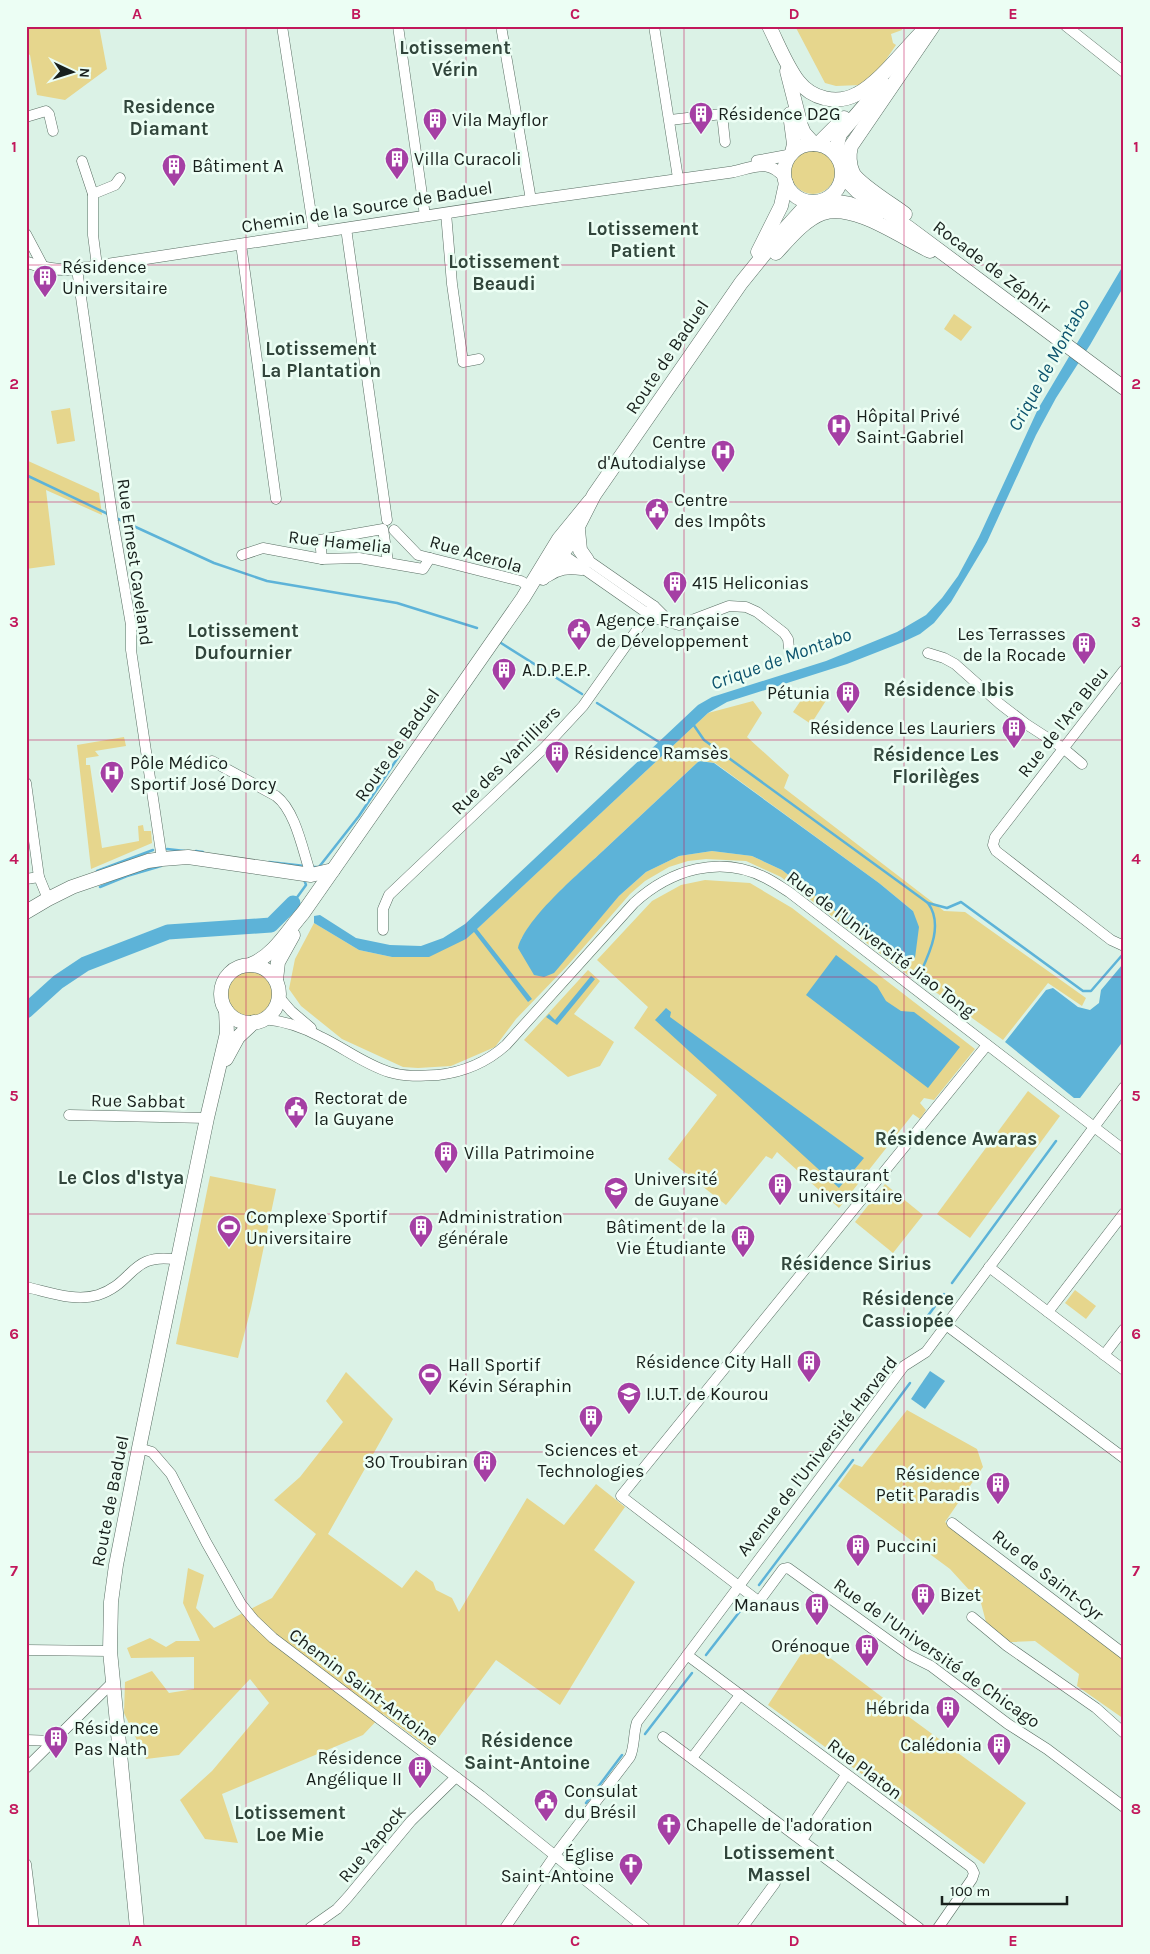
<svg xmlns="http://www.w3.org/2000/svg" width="1150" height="1954" font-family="Karla,sans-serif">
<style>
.green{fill:#e6d68d;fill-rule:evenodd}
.water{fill:#5db3d8}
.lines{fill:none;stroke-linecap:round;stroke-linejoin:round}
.stream{stroke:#5db3d8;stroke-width:2.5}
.river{stroke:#5db3d8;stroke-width:15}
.minor-casing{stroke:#596e63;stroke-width:11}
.tertiary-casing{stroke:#596e63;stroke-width:12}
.secondary-casing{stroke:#596e63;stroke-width:15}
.minor{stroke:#fff;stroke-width:10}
.tertiary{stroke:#fff;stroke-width:11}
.secondary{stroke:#fff;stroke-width:14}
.grid{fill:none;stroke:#c2185b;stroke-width:1;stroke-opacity:0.55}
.labels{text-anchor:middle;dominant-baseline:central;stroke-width:5;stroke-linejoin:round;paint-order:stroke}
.poi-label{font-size:18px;fill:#18201c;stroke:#ecfef4;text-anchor:start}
.street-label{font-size:18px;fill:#18201c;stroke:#ecfef4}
.neighbourhood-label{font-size:19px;font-weight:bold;fill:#31453b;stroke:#ecfef4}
.water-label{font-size:19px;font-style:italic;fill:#0c536d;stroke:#ecfef4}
.neatline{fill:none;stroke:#c2185b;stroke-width:2}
.grid-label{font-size:16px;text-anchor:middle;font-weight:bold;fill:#c2185b}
</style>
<rect width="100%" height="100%" fill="#dbf2e6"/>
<!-- green -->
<g class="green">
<path d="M26 26H99L107 69 65 100 37 95 30 55 26 53Z"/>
<path d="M795 26H902V30L891 34 893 43 896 45 883 64 861 85 836 86 825 83Z"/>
<circle cx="813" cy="172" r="22"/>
<path d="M954 314 972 327 961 341 944 329Z"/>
<path d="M70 408 75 441 57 444 51 411Z"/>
<path d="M26 460 99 493 102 515 46 490 55 565 26 569Z"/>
<path d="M810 687 827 699 811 724 793 712Z"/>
<path d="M753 701 762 713 747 737 789 775 784 788 944 911 965 912 1086 998 1082 1006 1048 983 1003 1040 913 976 908 975 781 877 746 861 706 859 688 861 669 867 645 881 630 894 568 965 516 1019 495 1047 451 1066 418 1068 403 1067 342 1039 301 1006 289 989 295 959 314 923 359 950 392 957 466 939 708 713ZM699 761 715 763 879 883 913 911 902 963 782 870 752 856 712 851 679 856 646 872 619 896 591 928 521 939 531 924 561 890Z"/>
<path d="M124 737 126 746 95 751 99 756 86 758V765H90L102 848 139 841 138 826 143 825 144 831H151L152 843 91 869 77 745Z"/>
<path d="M705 880 750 883 792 908 975 1049 934 1100 924 1098 920 1103 926 1110 920 1119 913 1114 839 1208 777 1152 772 1159 766 1156 726 1205 668 1159 717 1095 634 1028 648 1007 597 960 652 901 681 885Z"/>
<path d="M588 970 600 981 574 1014 614 1042 600 1066 568 1077 524 1040Z"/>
<circle cx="250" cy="994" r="24"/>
<path d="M1028 1091 1060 1116 970 1238 937 1214Z"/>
<path d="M210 1176 276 1189 251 1308 238 1358 176 1344Z"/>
<path d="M885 1184 923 1215 893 1253 855 1222Z"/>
<path d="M1075 1290 1096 1306 1086 1319 1065 1303Z"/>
<path d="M346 1372 393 1419 328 1534 402 1588 416 1570 433 1582 436 1590 452 1598 459 1612 527 1498 564 1525 596 1484 625 1507 594 1550 635 1582 560 1705 496 1660 430 1749 383 1714 363 1735 222 1794 238 1843 205 1839 180 1800 212 1771 269 1703 250 1679 179 1755 146 1759 124 1713 125 1682 152 1671 169 1693 194 1689V1657L131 1658 127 1648 150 1638 166 1647 176 1641H200L183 1603 188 1568 204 1575 196 1608 214 1628 272 1598 316 1534 274 1500 300 1477 343 1422 326 1401Z"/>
<path d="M907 1410 977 1449 983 1467 945 1522 1012 1576 1124 1660V1719L1077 1686 1079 1674 1035 1641 1010 1642 986 1622 981 1603 950 1569 838 1486 854 1464 862 1467Z"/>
<path d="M809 1642 886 1700 1026 1803 984 1864 768 1705Z"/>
</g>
<!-- water -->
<g class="water">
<path d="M1124 264V286L1090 345 1056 398 1036 435 987 542 951 602 934 623 920 634 903 642 847 664 727 702 708 713 477 929 532 999 528 1002 474 932 466 939 429 957H392L359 950 314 923V916L320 915 356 938 390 945 421 946 443 938 465 924 698 705 712 697 826 661 897 632 926 615 942 598 958 576 979 537 1038 409Z"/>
<path d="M699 761 714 763 879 883 913 911 919 927 915 958 902 963 782 870 752 856 712 851 679 856 646 872 619 896 554 973 544 977 534 975 518 948C526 917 582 871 606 848 637 819 668 790 699 761Z"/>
<path d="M836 955 877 986 886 1001 901 1011 914 1012 960 1047 928 1088 806 995Z"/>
<path d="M1122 965H1124V1040L1080 1098H1074L1005 1042 1046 990 1053 988 1078 1007 1090 1010 1099 1003 1101 990Z"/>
<path d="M591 976 595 979 557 1025 546 1017 549 1014 555 1020Z"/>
<path d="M666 1008 671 1012 670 1017 864 1158 839 1188 655 1020Z"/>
<path d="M930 1371 945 1381 925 1409 911 1399Z"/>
</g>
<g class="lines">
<!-- stream -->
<g class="stream">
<path d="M26 475 108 514"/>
<path d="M116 518 214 563 267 581 397 603 477 628"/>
<path d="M501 643 582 694"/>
<path d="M597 703 659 742"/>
<path d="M693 724 704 740 928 903C944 925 929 954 919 976"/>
<path d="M167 849 185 851"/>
<path d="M196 851 203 852"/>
<path d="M269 862 305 866"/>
<path d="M313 867H319L359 816 399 756"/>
<path d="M97 871 153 850"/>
<path d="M100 887 127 876 161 866"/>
<path d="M293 903 306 885 304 879"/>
<path d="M928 903 947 908 961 902 1083 991H1091L1124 953"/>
<path d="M952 1283 1056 1141"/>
<path d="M924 1321 944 1294"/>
<path d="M860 1450 910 1383"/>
<path d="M759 1585 853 1460"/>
<path d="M706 1655 744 1606"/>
<path d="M645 1734 692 1673"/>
<path d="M586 1803 622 1755"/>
</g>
<!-- river -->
<path class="river" d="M26 1011 58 982 85 964 168 932 271 925 293 903"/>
<defs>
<g id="minor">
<path d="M282 26 314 233"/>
<path d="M398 26 425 216"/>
<path d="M501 26 531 200"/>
<path d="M654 26 678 178"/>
<path d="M1066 26 1124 72"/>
<path d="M26 117 46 111 49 114 53 131"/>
<path d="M670 120 722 114 725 142"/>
<path d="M82 161 93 194"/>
<path d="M446 213 452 284 463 362 479 359"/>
<path d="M346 228 387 520"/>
<path d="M26 234 44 268"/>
<path d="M241 244 276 499"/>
<path d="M97 266 93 235V194L115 185 120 178"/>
<path d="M77 269 113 521 131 625V650L162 859"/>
<path d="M394 530 418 555 521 581 530 587"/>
<path d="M558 551 654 618 679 625 729 606 746 607 757 612 784 633 788 639 789 648"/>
<path d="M242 555 263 548 322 559 359 558 423 569 430 558"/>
<path d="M582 556 654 606 670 622"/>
<path d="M322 559 320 540 383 529 388 562"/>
<path d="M928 653 944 658 955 664 1000 704 1026 724 1063 748 1082 764"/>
<path d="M1124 670 995 837 993 845 996 851 1111 940 1124 946"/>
<path d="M212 761 276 796C296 811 303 852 311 875"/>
<path d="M26 783 39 877 48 899"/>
<path d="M26 879 39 877"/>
<path d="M383 930V909L389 895 544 748 583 706 654 606"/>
<path d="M279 997 291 1011 311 1028"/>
<path d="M264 1019C284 1021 303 1027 321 1037 344 1048 364 1064 389 1072 405 1077 421 1076 438 1075 464 1072 486 1063 506 1045L634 903C670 870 720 854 766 878 774 882 781 887 789 892L1124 1150"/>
<path d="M987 1045 621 1496 757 1600H760L783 1569 788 1568 909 1655 931 1666 1008 1724 1047 1749 1124 1807"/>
<path d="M69 1115 207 1118"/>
<path d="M989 1267 1124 1370"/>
<path d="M26 1287C49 1292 75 1302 98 1295 135 1283 130 1251 179 1260"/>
<path d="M1048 1312 1124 1213"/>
<path d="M946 1325 1124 1458"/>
<path d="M1104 1355 1124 1329"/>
<path d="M139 1448 152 1452 171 1474 206 1542 241 1604 254 1620 273 1638 481 1796 645 1928"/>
<path d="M952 1523 1124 1654"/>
<path d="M972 1617 1007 1646 1096 1708 1124 1733"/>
<path d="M26 1650 110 1651"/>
<path d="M687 1655 971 1867 974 1873 972 1879 938 1928"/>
<path d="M663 1737 919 1928"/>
<path d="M26 1740 55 1741"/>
<path d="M692 1758 740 1695"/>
<path d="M26 1768 112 1683"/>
<path d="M802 1840 846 1775"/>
<path d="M26 1864 34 1928"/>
<path d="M310 1928 337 1909 348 1897 411 1821 456 1777"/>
<path d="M505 1928 555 1855 630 1757C635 1746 633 1734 637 1722L904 1366 926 1352 1124 1087"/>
<path d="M742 1928 775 1883"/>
</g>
<g id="tertiary">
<path d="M757 161 790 155"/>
<path d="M26 262C44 268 58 271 77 269L531 200 732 172C755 167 768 158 785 178"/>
</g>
<g id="secondary">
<path d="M769 26C778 44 786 65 798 81 812 99 837 105 857 94 878 84 904 50 921 33"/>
<path d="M787 71 801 126 804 133 814 144"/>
<path d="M790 114 794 144 792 153"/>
<circle cx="813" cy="173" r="29"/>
<path d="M818 144 844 118"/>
<path d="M839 159C836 149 837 143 840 134L883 84"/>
<path d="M843 172 848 182 857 191 909 228 1124 388"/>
<path d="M826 200 850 204 878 214"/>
<path d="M905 214C893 205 859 184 853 173 849 164 849 154 851 146L933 26"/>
<path d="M758 252 781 206 786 183"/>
<path d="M776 253C789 239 804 220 823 213 855 203 902 238 930 251"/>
<path d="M578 530 580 550 587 560"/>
<path d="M547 575C558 567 568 566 582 568"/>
<path d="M543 578 568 546 594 495 741 283 783 231 802 210 814 203"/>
<path d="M26 912 48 899 72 887 148 861 162 859 188 857 311 875 333 870"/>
<path d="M252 964C274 955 288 930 303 913L523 598 559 539 590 501"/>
<circle cx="250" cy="994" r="29"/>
<path d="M276 980 278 962 293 935"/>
<path d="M226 1059 238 1037 254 1022"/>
<path d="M137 1928 110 1651 111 1602 116 1565 139 1448 207 1118 227 1033 226 1010"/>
</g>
</defs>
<!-- minor casing -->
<use href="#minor" class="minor-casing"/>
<!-- tertiary casing -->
<use href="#tertiary" class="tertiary-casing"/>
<!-- secondary casing -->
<use href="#secondary" class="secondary-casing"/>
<!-- minor -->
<use href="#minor" class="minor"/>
<!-- tertiary -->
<use href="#tertiary" class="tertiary"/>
<!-- secondary -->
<use href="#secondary" class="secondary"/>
</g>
<!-- grid -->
<path class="grid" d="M246 26V1928M466 26V1928M684 26V1928M904 26V1928M26 265H1124M26 502H1124M26 740H1124M26 977H1124M26 1214H1124M26 1452H1124M26 1689H1124"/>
<!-- icons -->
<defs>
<symbol id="building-pin" viewBox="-11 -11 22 30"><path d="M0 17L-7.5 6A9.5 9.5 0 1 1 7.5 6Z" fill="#a53fa4" stroke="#ecfef4"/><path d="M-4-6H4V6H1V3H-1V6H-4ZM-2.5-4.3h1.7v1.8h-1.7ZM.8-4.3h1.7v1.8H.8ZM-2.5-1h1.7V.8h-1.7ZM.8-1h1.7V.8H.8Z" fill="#fff"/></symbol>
<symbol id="hospital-pin" viewBox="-11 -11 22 30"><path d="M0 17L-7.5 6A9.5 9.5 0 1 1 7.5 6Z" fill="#a53fa4" stroke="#ecfef4"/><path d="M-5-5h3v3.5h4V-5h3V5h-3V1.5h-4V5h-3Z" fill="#fff"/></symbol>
<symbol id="civic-pin" viewBox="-11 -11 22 30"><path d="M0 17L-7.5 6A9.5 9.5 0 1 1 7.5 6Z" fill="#a53fa4" stroke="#ecfef4"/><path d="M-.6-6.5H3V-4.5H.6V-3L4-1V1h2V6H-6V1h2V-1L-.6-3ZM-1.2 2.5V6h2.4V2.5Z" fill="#fff"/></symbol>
<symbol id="university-pin" viewBox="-11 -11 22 30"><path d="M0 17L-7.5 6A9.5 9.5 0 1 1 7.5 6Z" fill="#a53fa4" stroke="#ecfef4"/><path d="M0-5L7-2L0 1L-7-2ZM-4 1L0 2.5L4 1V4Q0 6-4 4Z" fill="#fff"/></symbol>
<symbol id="stadium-pin" viewBox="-11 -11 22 30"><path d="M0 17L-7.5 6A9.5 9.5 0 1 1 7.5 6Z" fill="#a53fa4" stroke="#ecfef4"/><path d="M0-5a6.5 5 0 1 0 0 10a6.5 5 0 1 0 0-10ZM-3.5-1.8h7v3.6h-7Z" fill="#fff"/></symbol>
<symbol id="church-pin" viewBox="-11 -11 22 30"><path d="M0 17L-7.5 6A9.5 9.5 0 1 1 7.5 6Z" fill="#a53fa4" stroke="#ecfef4"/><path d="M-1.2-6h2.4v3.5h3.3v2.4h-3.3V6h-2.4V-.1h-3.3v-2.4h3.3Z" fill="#fff"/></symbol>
</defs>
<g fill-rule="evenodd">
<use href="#building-pin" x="687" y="100" width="28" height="38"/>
<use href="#building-pin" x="421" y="106" width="28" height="38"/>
<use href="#building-pin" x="383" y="145" width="28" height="38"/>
<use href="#building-pin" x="160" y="152" width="28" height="38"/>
<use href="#building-pin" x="31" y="263" width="28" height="38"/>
<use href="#hospital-pin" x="825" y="412" width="28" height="38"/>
<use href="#hospital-pin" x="709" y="438" width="28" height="38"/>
<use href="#civic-pin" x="643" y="496" width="28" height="38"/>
<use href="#building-pin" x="661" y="569" width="28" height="38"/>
<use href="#civic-pin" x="565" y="616" width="28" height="38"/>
<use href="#building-pin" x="1070" y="630" width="28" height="38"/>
<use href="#building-pin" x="490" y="656" width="28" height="38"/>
<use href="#building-pin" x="834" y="679" width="28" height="38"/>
<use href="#building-pin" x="1000" y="714" width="28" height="38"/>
<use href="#building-pin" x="543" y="739" width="28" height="38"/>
<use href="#hospital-pin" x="98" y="759" width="28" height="38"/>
<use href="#civic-pin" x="282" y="1094" width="28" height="38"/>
<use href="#building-pin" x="432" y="1139" width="28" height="38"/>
<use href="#building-pin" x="766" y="1171" width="28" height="38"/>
<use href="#university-pin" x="602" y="1175" width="28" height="38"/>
<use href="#stadium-pin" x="215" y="1213" width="28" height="38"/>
<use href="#building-pin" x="407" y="1213" width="28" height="38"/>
<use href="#building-pin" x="729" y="1223" width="28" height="38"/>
<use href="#building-pin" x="795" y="1348" width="28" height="38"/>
<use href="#stadium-pin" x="416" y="1361" width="28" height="38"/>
<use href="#university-pin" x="615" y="1380" width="28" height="38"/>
<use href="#building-pin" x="577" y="1403" width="28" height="38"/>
<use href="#building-pin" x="471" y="1448" width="28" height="38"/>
<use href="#building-pin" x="984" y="1470" width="28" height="38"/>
<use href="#building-pin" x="844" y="1532" width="28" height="38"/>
<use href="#building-pin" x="909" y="1581" width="28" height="38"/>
<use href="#building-pin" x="803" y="1591" width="28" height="38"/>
<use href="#building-pin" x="853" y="1632" width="28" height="38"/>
<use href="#building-pin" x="934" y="1694" width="28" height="38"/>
<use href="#building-pin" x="42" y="1724" width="28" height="38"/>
<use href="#building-pin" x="985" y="1731" width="28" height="38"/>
<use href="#building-pin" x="406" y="1754" width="28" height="38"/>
<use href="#civic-pin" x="532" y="1787" width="28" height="38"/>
<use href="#church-pin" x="655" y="1811" width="28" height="38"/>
<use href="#church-pin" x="617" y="1851" width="28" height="38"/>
</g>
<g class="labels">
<!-- poi labels -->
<g class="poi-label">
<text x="718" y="114">Résidence D2G</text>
<text x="452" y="120">Vila Mayflor</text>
<text x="414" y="159">Villa Curacoli</text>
<text x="192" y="166">Bâtiment A</text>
<text x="62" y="267">Résidence<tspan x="62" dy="21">Universitaire</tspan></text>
<text x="856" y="416">Hôpital Privé<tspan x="856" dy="21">Saint-Gabriel</tspan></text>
<text x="706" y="442" text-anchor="end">Centre<tspan x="706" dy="21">d'Autodialyse</tspan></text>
<text x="674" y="500">Centre<tspan x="674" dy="21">des Impôts</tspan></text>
<text x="692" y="583">415 Heliconias</text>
<text x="596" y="620">Agence Française<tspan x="596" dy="21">de Développement</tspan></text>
<text x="1066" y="634" text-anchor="end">Les Terrasses<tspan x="1066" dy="21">de la Rocade</tspan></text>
<text x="522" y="670">A.D.P.E.P.</text>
<text x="830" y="693" text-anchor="end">Pétunia</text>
<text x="996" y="728" text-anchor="end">Résidence Les Lauriers</text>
<text x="574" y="753">Résidence Ramsès</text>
<text x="130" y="763">Pôle Médico<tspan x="130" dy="21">Sportif José Dorcy</tspan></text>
<text x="314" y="1098">Rectorat de<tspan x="314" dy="21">la Guyane</tspan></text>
<text x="464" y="1153">Villa Patrimoine</text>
<text x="798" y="1175">Restaurant<tspan x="798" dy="21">universitaire</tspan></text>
<text x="634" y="1179">Université<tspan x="634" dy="21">de Guyane</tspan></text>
<text x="246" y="1217">Complexe Sportif<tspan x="246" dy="21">Universitaire</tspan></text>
<text x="438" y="1217">Administration<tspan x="438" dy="21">générale</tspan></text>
<text x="726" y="1227" text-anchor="end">Bâtiment de la<tspan x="726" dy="21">Vie Étudiante</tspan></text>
<text x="792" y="1362" text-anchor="end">Résidence City Hall</text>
<text x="448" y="1365">Hall Sportif<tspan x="448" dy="21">Kévin Séraphin</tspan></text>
<text x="646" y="1394">I.U.T. de Kourou</text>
<text x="591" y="1450" text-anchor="middle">Sciences et<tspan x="591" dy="21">Technologies</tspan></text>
<text x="468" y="1462" text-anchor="end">30 Troubiran</text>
<text x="980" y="1474" text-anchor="end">Résidence<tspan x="980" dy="21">Petit Paradis</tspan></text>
<text x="876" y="1546">Puccini</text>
<text x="940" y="1595">Bizet</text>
<text x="800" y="1605" text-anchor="end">Manaus</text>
<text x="850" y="1646" text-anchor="end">Orénoque</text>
<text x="930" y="1708" text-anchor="end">Hébrida</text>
<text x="74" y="1728">Résidence<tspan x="74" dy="21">Pas Nath</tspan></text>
<text x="982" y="1745" text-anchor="end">Calédonia</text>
<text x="402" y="1758" text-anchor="end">Résidence<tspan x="402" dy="21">Angélique II</tspan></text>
<text x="564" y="1791">Consulat<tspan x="564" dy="21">du Brésil</tspan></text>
<text x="686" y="1825">Chapelle de l'adoration</text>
<text x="614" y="1855" text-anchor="end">Église<tspan x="614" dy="21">Saint-Antoine</tspan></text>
</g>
<!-- street labels -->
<g class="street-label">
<text transform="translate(367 207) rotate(-9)">Chemin de la Source de Baduel</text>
<text transform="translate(992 267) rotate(37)">Rocade de Zéphir</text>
<text transform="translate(667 357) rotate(-56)">Route de Baduel</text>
<text transform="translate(340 542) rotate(6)">Rue Hamelia</text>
<text transform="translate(476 554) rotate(16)">Rue Acerola</text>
<text transform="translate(135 562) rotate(82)">Rue Ernest Caveland</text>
<text transform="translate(1063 722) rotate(-52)">Rue de l'Ara Bleu</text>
<text transform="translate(397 745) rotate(-55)">Route de Baduel</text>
<text transform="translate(506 760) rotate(-45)">Rue des Vanilliers</text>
<text transform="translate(881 944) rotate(37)">Rue de l'Université Jiao Tong</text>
<text transform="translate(138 1101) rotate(1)">Rue Sabbat</text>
<text transform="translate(817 1456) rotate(-52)">Avenue de l'Université Harvard</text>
<text transform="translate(110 1501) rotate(-79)">Route de Baduel</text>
<text transform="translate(1048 1575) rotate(38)">Rue de Saint-Cyr</text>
<text transform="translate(937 1653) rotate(35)">Rue de l’Université de Chicago</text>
<text transform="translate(364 1687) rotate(37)">Chemin Saint-Antoine</text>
<text transform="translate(865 1769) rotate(37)">Rue Platon</text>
<text transform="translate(372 1844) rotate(-50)">Rue Yapock</text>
</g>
<!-- neighbourhood labels -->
<g class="neighbourhood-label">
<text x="455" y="48">Lotissement<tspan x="455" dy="22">Vérin</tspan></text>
<text x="169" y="107">Residence<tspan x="169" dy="22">Diamant</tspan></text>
<text x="643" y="229">Lotissement<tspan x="643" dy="22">Patient</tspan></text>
<text x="504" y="262">Lotissement<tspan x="504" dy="22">Beaudi</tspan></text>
<text x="321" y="349">Lotissement<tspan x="321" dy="22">La Plantation</tspan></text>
<text x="243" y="631">Lotissement<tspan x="243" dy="22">Dufournier</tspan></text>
<text x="949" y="690">Résidence Ibis</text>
<text x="936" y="755">Résidence Les<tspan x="936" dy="22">Florilèges</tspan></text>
<text x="956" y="1139">Résidence Awaras</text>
<text x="121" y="1178">Le Clos d'Istya</text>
<text x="856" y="1264">Résidence Sirius</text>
<text x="908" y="1299">Résidence<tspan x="908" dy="22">Cassiopée</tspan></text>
<text x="527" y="1741">Résidence<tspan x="527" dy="22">Saint-Antoine</tspan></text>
<text x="290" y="1813">Lotissement<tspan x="290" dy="22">Loe Mie</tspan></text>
<text x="779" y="1853">Lotissement<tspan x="779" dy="22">Massel</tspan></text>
</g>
<!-- water labels -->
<g class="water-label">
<text transform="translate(1049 365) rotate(-61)">Crique de Montabo</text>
<text transform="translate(781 659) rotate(-20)">Crique de Montabo</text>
</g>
</g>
<!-- border -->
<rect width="1150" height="1954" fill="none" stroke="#ecfef4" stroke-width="55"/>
<!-- north arrow -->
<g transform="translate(72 72) rotate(94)" stroke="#ecfef4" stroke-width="4" paint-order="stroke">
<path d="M0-4L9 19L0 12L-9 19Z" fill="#18201c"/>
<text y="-8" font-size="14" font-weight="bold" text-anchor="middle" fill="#18201c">N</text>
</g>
<!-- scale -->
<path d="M942 1896v8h125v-8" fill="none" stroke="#18201c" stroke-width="2.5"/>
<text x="950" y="1896" font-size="15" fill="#18201c" stroke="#ecfef4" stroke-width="4" paint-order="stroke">100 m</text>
<rect x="28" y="28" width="1094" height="1898" class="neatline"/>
<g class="grid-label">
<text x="137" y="19">A</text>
<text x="356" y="19">B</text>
<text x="575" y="19">C</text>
<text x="794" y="19">D</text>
<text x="1013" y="19">E</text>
<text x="14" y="152">1</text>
<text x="1136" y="152">1</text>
<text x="14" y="389">2</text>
<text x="1136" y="389">2</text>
<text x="14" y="627">3</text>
<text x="1136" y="627">3</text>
<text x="14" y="864">4</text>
<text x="1136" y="864">4</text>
<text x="14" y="1101">5</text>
<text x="1136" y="1101">5</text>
<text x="14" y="1339">6</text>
<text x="1136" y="1339">6</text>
<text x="14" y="1576">7</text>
<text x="1136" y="1576">7</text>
<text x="14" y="1814">8</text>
<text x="1136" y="1814">8</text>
<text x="137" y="1946">A</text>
<text x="356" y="1946">B</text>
<text x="575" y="1946">C</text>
<text x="794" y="1946">D</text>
<text x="1013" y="1946">E</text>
</g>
</svg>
